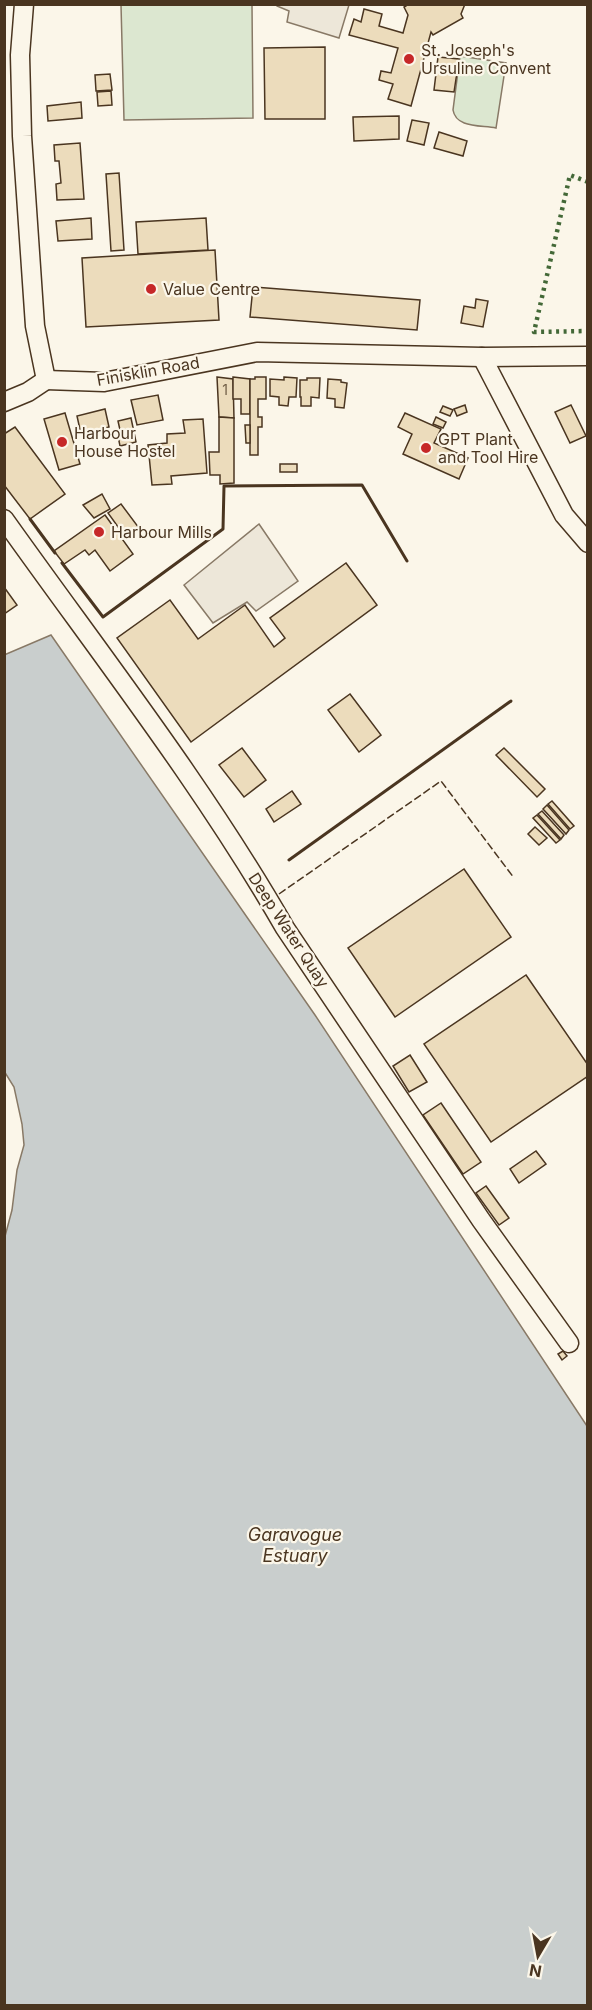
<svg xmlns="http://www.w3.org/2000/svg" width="592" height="2010" font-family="Inter,sans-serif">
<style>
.green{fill:#dce7d0;stroke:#887966;stroke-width:1.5}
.parking{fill:#ede7d9;stroke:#887966;stroke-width:1.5}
.water{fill:#c9cecd;stroke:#887966;stroke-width:1.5}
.building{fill:#ecdcbc;stroke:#4a3520;stroke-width:1.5}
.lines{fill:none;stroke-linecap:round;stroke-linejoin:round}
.secondary-casing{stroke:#4a3520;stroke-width:21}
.secondary{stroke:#fbf6e9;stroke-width:18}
.hedge{stroke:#436837;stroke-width:4.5;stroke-dasharray:3 4.5;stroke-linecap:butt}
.fence{stroke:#4a3520;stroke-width:1.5;stroke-dasharray:8 3;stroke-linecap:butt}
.wall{stroke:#4a3520;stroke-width:3}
.poi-dot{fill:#c62828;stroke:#fbf6e9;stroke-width:2}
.labels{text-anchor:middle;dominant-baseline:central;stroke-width:4.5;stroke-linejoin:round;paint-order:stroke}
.number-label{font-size:14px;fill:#725f47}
.poi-label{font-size:16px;fill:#4a3520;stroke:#fbf6e9;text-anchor:start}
.street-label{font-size:16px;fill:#4a3520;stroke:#fbf6e9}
.water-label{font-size:18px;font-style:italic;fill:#4a3520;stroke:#fbf6e9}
</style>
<rect width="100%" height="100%" fill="#fbf6e9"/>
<!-- green -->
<g class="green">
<path d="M121 5H252L253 118 124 120Z"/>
<path d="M460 56 506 63 496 128C480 125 456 128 453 110Z"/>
</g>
<!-- parking -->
<g class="parking">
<path d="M277 5 349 4V5L339 38 287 22 289 11 277 6Z"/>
<path d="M259 524 298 581 256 611 247 602 213 623 184 585Z"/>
</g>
<!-- water -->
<path class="water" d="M51 635 315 1015 587 1426V2005H5L4 1240 12 1210 17 1170 24 1145 22 1124 14 1087 4 1071V655Z"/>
<!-- building -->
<g class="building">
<path d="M409 4H465L461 14 463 18 433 35 431 32 411 106 388 99 393 84 379 80 381 71 391 73 398 48 349 35 354 19 361 22 364 9 382 14 379 26 403 33 408 15 404 7Z"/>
<path d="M325 47V119H265L264 48Z"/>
<path d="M438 57 459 59 454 92 434 90Z"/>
<path d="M110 74 112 90 96 91 95 75Z"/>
<path d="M111 91 112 105 98 106 97 92Z"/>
<path d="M81 102 82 118 48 121 47 106Z"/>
<path d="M399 116V139L354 141 353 117Z"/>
<path d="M412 120 429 123 424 145 407 141Z"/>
<path d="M439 132 467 141 463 156 434 148Z"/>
<path d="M80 143 84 199 57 200 56 184 61 183 59 161H55L54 145Z"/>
<path d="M119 173 124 250 111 251 106 174Z"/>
<path d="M91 218 92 239 58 241 56 221Z"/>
<path d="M206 218 208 250 138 254 136 222Z"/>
<path d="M215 250 219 320 86 327 82 258Z"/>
<path d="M253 287 420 300 417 330 250 317Z"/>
<path d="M476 299 488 301 483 327 461 323 464 306 475 308Z"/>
<path d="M217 377 233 379 234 418 219 417Z"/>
<path d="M233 377 250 379V414H241V399H233Z"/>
<path d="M255 377H266V399H258V417H262V427H258V455H250V379H255Z"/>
<path d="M284 377 297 378 296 397H289L288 406 279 405V397L270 396V379L284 380Z"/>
<path d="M307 378H320L319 398 311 397V406H301V397H300V380H307Z"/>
<path d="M328 379 341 380V382L347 383 344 408 335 407V399L327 398Z"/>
<path d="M158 395 163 420 137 425 131 400Z"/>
<path d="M465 405 467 412 457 416 454 409Z"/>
<path d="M571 405 586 436 570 443 555 412Z"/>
<path d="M443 406 453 410 450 416 440 412Z"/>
<path d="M105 409 109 427 81 434 77 416Z"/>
<path d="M65 413 80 464 59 470 44 419Z"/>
<path d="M405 413 441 429 434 443 468 458 459 479 403 454 412 434 398 427Z"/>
<path d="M219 417 234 418V483L220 484V475H210L209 452H219Z"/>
<path d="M436 417 446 422 443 428 433 424Z"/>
<path d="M131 418 136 442 120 446 117 431 120 430 118 421Z"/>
<path d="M203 419 207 473 171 476 172 484 152 485 148 445 167 443V434L185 433 183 420Z"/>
<path d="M245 425H250V443H246Z"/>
<path d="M15 427 65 494 30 519 4 485V434Z"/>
<rect x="280" y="464" width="17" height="8"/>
<path d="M102 494 110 509 94 518 83 505Z"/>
<path d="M121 504 139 528 126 538 108 513Z"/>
<path d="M105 515 133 554 110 571 95 550 89 555 85 550 64 564 54 551Z"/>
<path d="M346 563 377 605 191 742 117 638 170 600 198 639 245 605 274 647 285 638 270 618Z"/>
<path d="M4 587 17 605 4 614Z"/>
<path d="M350 694 381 735 359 752 328 710Z"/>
<path d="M242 748 266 780 244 797 219 765Z"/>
<path d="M504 748 545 789 537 797 496 755Z"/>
<path d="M292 791 301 804 274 822 266 809Z"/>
<path d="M552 801 574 826 570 829 548 804Z"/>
<path d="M547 805 569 830 566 834 543 809Z"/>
<path d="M542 811 564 835 561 839 538 814Z"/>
<path d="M537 815 560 840 556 843 533 818Z"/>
<path d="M535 827 547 838 539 845 528 834Z"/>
<path d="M464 869 511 937 395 1017 348 948Z"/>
<path d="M526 975 588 1065V1076L491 1142 424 1044Z"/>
<path d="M410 1055 427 1082 409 1092 393 1066Z"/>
<path d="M441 1103 481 1162 463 1174 423 1115Z"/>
<path d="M536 1151 546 1164 519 1183 510 1169Z"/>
<path d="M486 1186 509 1218 499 1225 476 1193Z"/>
<path d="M563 1351 567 1356 562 1360 558 1354Z"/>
</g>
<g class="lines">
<defs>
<g id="secondary">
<path d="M24 4 20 55 22 136 35 326 46 380"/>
<path d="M482 357 564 515 588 543"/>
<path d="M46 380 104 382 257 352 482 357 588 356"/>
<path d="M4 402 28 392 46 380"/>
<path d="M4 519C100 654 203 785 285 928L481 1220 569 1343"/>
</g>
</defs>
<!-- secondary casing -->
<use href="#secondary" class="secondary-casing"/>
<!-- secondary -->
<use href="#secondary" class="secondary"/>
<!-- hedge -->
<path class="hedge" d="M588 182 570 175 534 332 588 331"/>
<!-- fence -->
<path class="fence" d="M279 894 441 781 514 878"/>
<!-- wall -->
<g class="wall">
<path d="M30 519 55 553"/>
<path d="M62 563 103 617 223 529 224 486 362 485 407 561"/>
<path d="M289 860 511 701"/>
</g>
</g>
<!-- markers -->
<g class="poi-dot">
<circle cx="409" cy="59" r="6"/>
<circle cx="151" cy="289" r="6"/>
<circle cx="62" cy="442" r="6"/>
<circle cx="426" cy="448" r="6"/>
<circle cx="99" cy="532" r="6"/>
</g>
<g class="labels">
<!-- number labels -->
<g class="number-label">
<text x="225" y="389">1</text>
</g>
<!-- poi labels -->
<g class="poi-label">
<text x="421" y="50">St. Joseph's<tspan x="421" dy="18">Ursuline Convent</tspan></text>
<text x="163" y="289">Value Centre</text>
<text x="74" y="433">Harbour<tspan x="74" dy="18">House Hostel</tspan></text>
<text x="438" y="439">GPT Plant<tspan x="438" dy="18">and Tool Hire</tspan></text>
<text x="111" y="532">Harbour Mills</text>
</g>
<!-- street labels -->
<g class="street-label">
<text transform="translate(148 371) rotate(-10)">Finisklin Road</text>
<text transform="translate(289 930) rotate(57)">Deep Water Quay</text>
</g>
<!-- water labels -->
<g class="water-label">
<text x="295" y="1534">Garavogue<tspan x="295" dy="21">Estuary</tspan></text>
</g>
</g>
<!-- border -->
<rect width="592" height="2010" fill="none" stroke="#4a3520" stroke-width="12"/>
<!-- north arrow -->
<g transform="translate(538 1956) rotate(190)" stroke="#fbf6e9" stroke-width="4.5" paint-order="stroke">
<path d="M0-4.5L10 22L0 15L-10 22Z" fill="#4a3520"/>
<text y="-9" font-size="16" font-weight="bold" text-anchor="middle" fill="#4a3520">N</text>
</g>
</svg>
